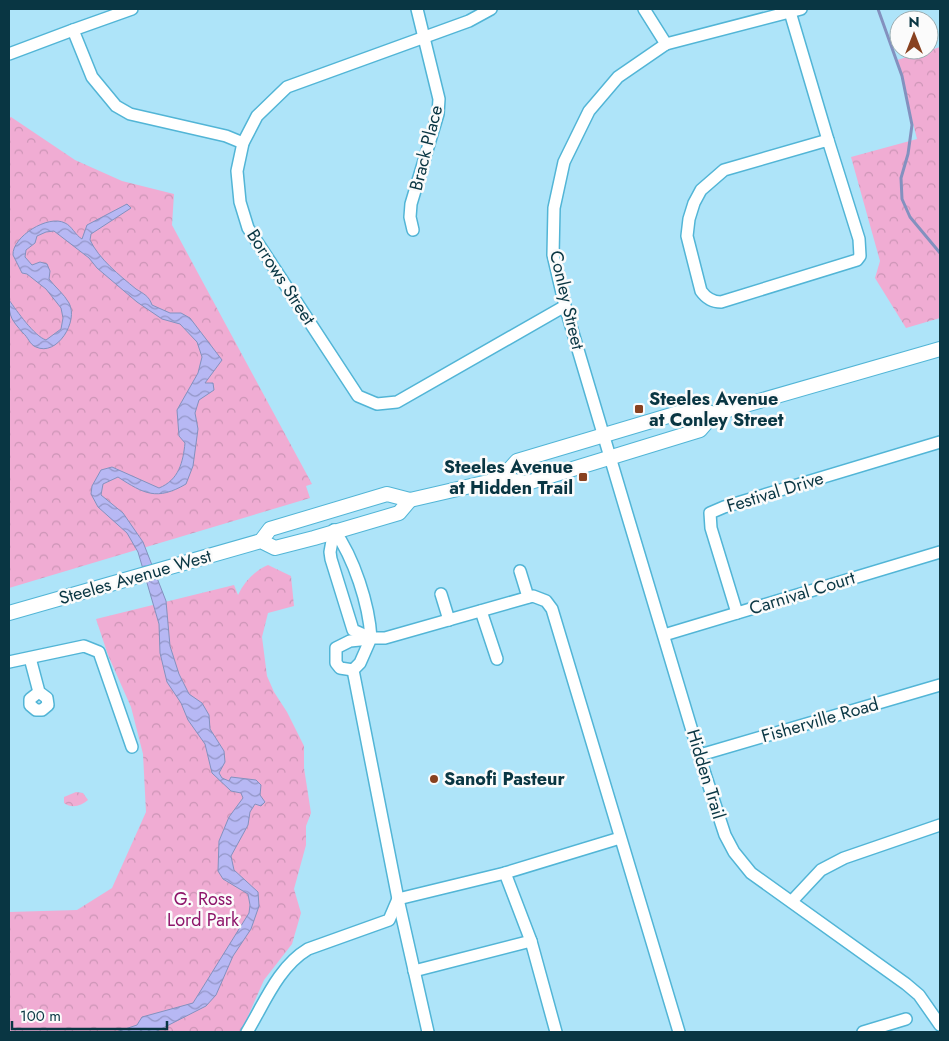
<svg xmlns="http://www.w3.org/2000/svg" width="949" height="1041" font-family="Jost,sans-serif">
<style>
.forest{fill:url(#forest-crowns)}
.water{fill:url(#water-waves);stroke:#8391bf}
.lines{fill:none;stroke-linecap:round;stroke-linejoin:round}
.stream{stroke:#8391bf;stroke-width:3}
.minor-casing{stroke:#52b5d6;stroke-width:14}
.major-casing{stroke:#52b5d6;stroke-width:16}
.minor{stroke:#fff;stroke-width:11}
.major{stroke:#fff;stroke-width:14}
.poi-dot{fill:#884120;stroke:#fbfbfb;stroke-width:2}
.labels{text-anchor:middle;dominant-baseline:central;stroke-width:5;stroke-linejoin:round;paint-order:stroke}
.street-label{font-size:18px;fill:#093643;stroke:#fbfbfb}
.poi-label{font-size:18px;font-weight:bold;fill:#093643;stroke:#fbfbfb;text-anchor:start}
.park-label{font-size:18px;fill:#8e166b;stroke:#fbfbfb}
</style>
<defs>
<pattern id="forest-crowns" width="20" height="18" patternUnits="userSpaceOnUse" patternTransform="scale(1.25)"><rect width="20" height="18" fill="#f0acd3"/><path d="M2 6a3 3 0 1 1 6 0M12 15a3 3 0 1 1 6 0" fill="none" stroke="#cc95b6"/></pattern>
<pattern id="water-waves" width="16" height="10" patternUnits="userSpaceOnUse" patternTransform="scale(1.25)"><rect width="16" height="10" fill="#b7b8f4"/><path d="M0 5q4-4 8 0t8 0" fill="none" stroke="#9396c7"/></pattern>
</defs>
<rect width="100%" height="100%" fill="#aee4f9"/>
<!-- forest -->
<g class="forest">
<path d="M940 47V318L906 328 875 278 880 261 851 157 917 139 897 60Z"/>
<path d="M11 117 75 160 122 181 174 194 172 225 312 484 306 486 310 498 9 588V118Z"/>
<path d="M268 565 291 576 294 606 268 613 262 637 267 676 274 692 287 712 304 746V768L311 813 306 826V845L294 889 301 913 292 944 264 980 241 1032H9V912L77 910 112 888 146 812 143 754 131 707 108 655 96 619 234 585 238 595C244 582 254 571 268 565Z"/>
<path d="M76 792 83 793 88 800C81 806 72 809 64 803V797Z"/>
</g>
<!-- water -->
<path class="water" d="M127 204 131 208 91 234 90 240C99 259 119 275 136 289 144 294 149 296 152 305L170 313H181L190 318 222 360 205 383H213L214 390 199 400 195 413 198 429 193 466 186 484C157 501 144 494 118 477L103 484 101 495 123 513 143 542 166 601 170 646 179 674 189 694 202 703 209 715 210 729 224 751 225 762 219 773 222 778 229 781 231 777 256 780 261 785 260 795 265 802 261 806 255 804 250 812 248 825 231 856 234 870 258 892 259 906 251 929 233 956 216 995 206 1006 155 1032H116L137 1025 142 1017 193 1003 249 913 250 905 248 894 223 879 218 871 219 841 229 817 243 798 241 793 231 791 212 773 205 744 188 720 181 703 167 682 160 653 159 624 138 552 127 533 98 507 91 494 92 486 101 470 112 467 159 488C179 480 183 462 185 443L179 436 177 410 198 373 202 357 197 342 180 324 162 319 137 302 97 268 89 258 54 231 46 232 37 236 35 243 26 250 25 257 32 265 40 262 47 264 50 271 49 279C55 287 64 294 69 303 79 321 57 357 36 347 30 345 28 337 23 333 12 320 9 318 9 300 17 311 34 336 46 340L61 329 63 318 61 308 46 289 27 274 22 273 13 255C12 237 48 214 65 223 72 226 75 235 82 239L87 225Z"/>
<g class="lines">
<!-- stream -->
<path class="stream" d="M878 9 902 76 912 125 908 154 901 178 902 199 910 217 940 253"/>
<defs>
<g id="minor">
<path d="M132 9 73 30 92 77 116 106 130 114 226 136 243 143"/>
<path d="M491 9 469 21 287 87 257 116 243 143 237 171 240 202 248 228 358 396 377 404 397 402 565 306"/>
<path d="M644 9 666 44"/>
<path d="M801 9 666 44 618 77 589 111 564 162 554 208 553 255 565 306 627 514 705 774 725 835 734 852 751 873 906 984 919 995 940 1025"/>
<path d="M790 12 828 140"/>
<path d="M9 54 73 30"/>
<path d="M828 140 859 239 860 256 857 260 721 302C712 302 706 298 701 291L687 236 689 219 694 203 701 190 724 170Z"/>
<path d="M413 230 410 217 411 204 438 114 439 99 417 9"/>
<path d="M334 530 330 552 331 559 353 630 371 638"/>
<path d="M334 530C354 558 369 604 371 638"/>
<path d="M520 571 528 597"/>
<path d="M441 594 449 620"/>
<path d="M481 611 497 659"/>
<path d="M737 613 711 528 710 513 724 507 940 442"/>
<path d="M664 635 940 552"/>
<path d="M30 658 39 692 47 698 48 705 42 710H36L30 705V699L39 692"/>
<path d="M9 662 84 646 99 652 132 747"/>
<path d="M353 670 340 668 336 663V648L350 641 370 639"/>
<path d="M700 755 940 685"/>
<path d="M505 873 531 941 556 1032"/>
<path d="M398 899 505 873 620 838"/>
<path d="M792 901 821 870 844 858 940 825"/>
<path d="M414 971 531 941"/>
<path d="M247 1032C264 1004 278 967 308 949L389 920 398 899"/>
<path d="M428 1032 398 899 353 670 360 663 371 638H385L533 596 546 601 552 609 679 1032"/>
<path d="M863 1032 906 1019"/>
</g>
<g id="major">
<path d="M501 479 517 461 695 408 714 414 940 349"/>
<path d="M261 541 270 529 387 494 410 500 501 479 527 483 700 430 714 414"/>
<path d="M9 613 261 541 275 548 314 538 399 513 410 500"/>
</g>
</defs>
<!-- minor casing -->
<use href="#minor" class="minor-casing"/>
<!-- major casing -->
<use href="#major" class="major-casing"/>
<!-- minor -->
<use href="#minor" class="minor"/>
<!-- major -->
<use href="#major" class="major"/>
</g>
<!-- markers -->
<g class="poi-dot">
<rect x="634" y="404" width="10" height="10" rx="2.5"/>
<rect x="578" y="472" width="10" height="10" rx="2.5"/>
<circle cx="434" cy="779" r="5"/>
</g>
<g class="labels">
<!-- street labels -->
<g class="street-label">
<text transform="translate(426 148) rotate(-76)">Brack Place</text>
<text transform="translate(281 277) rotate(57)">Borrows Street</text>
<text transform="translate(567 300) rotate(77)">Conley Street</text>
<text transform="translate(775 492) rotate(-17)">Festival Drive</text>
<text transform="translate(135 577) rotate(-16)">Steeles Avenue West</text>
<text transform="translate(802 593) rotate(-17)">Carnival Court</text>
<text transform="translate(820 720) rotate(-16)">Fisherville Road</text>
<text transform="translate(706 774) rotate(73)">Hidden Trail</text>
</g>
<!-- poi labels -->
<g class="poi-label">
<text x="649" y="399">Steeles Avenue<tspan x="649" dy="21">at Conley Street</tspan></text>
<text x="573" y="467" text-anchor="end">Steeles Avenue<tspan x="573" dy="21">at Hidden Trail</tspan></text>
<text x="444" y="779">Sanofi Pasteur</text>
</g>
<!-- park labels -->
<g class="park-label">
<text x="203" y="899">G. Ross<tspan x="203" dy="21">Lord Park</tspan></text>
</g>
</g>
<!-- border -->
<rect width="949" height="1041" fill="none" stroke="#093643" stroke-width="20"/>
<!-- north arrow -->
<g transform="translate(914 35)"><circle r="24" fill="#fbfbfb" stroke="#9aacb1"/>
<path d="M0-4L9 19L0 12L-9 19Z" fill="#884120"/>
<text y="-8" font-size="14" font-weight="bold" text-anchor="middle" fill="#093643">N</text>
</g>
<!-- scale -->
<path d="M12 1021v8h155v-8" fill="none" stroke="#093643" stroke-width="2.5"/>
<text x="20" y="1021" font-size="15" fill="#093643" stroke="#fbfbfb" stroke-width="4" paint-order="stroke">100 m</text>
</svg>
